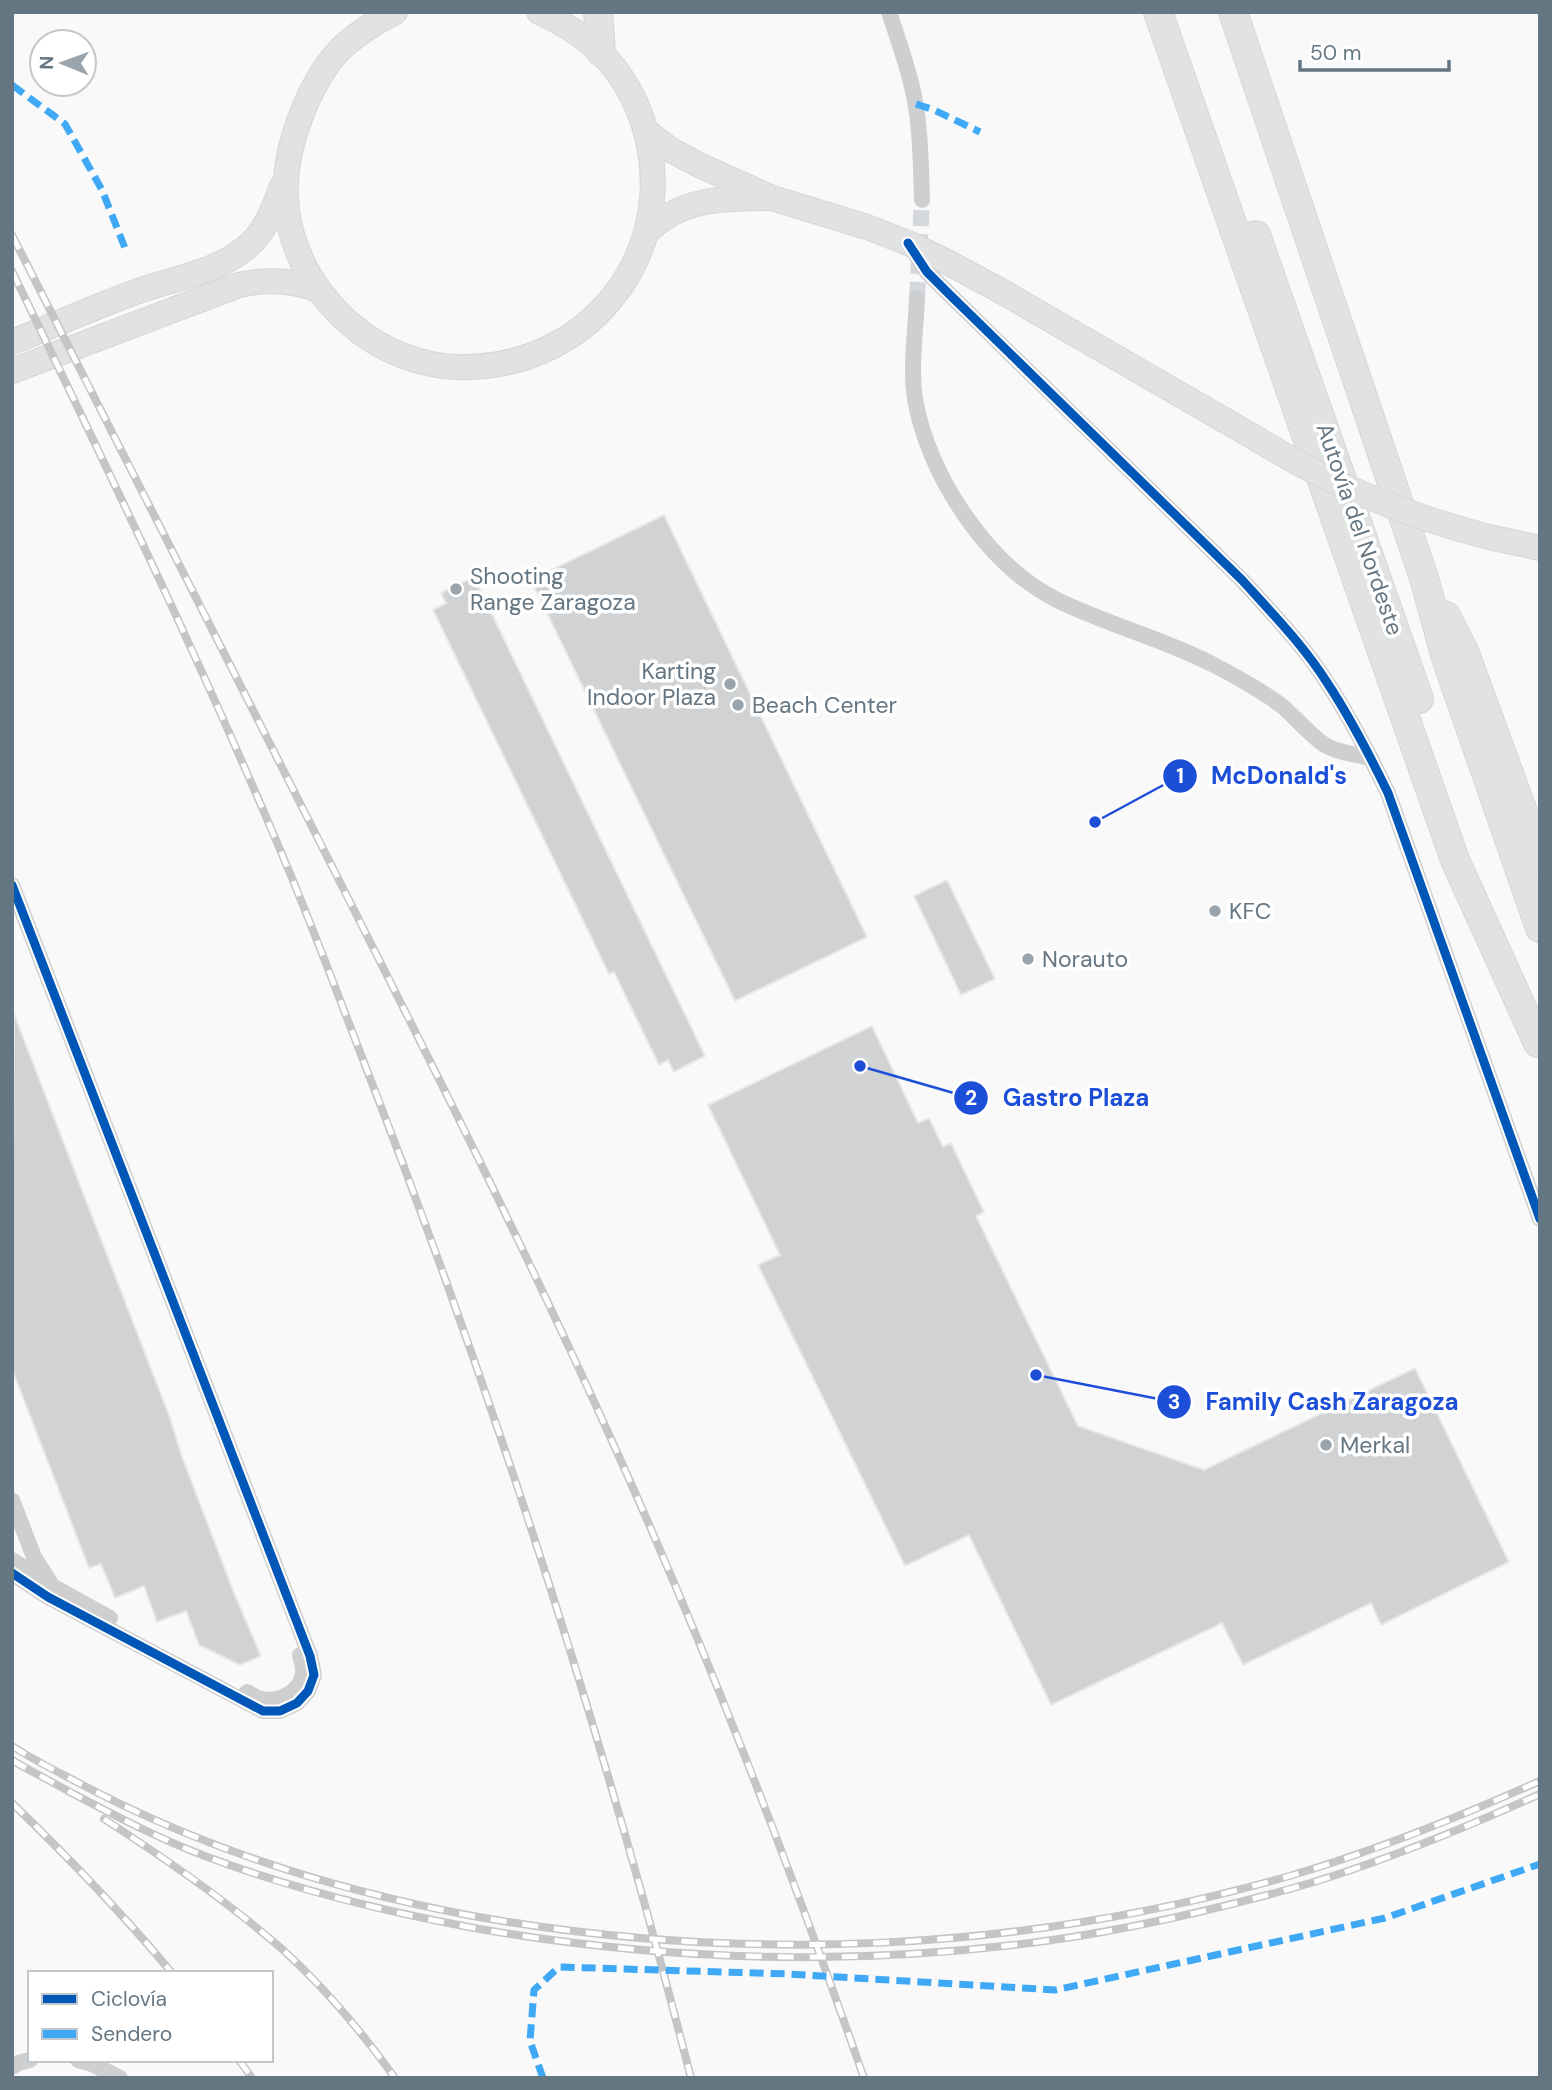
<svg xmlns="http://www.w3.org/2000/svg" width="1552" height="2090" font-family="'DM Sans',sans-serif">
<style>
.building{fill:#d0d2d3;stroke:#e8e8e8;stroke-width:2}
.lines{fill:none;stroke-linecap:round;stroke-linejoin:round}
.minor-tunnel{stroke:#d4d8dc;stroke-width:16;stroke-dasharray:16 8;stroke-linecap:butt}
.primary-casing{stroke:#d5d6d7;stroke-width:26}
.motorway-casing{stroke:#d5d6d6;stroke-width:30}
.minor{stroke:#cecfd0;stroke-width:16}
.primary{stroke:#e1e2e2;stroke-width:24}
.motorway{stroke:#e1e2e2;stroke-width:28}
.rail-casing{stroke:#c3c5c6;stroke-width:8}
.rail{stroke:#fff;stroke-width:5;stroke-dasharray:16;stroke-linecap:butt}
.primary-bridge-casing{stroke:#d5d6d7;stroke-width:26;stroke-linecap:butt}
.primary-bridge{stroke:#e1e2e2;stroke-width:24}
.quiet{stroke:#3fa9f5;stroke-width:7;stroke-dasharray:14 7;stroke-linecap:butt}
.cycleway-casing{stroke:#fff;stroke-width:13}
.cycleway{stroke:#0057b8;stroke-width:9}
.poi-dot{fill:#99a4ac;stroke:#fff;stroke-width:2.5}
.labels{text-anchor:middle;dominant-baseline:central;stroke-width:7;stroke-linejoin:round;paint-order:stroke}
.street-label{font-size:23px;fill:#657683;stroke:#fff}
.poi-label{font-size:23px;fill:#657683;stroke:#fff;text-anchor:start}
.leader{fill:none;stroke:#1d4ed8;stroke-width:2.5}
.callout-dot{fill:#1d4ed8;stroke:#fff;stroke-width:2.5}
.mark-label{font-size:21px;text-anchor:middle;font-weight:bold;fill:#fff}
.callout-label{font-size:24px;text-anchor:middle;font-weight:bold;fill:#1d4ed8;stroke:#fff;stroke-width:7;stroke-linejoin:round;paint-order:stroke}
</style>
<rect width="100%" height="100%" fill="#f9f9f9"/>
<!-- building -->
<g class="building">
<path d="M664 515 867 937 735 1001 531 580Z"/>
<path d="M474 577 705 1056 674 1072 668 1060 659 1065 614 972 609 974 433 610 446 603 441 593Z"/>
<path d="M947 880 995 979 961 995 914 896Z"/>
<path d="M14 1014 170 1418 181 1454 234 1593 261 1656 240 1665 199 1645 186 1611 157 1622 144 1586 115 1598 101 1564 89 1568 12 1369Z"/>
<path d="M872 1026 918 1123 929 1118 943 1147 951 1143 984 1212 976 1216 1078 1426 1204 1470 1415 1368 1509 1562 1381 1625 1371 1603 1243 1665 1222 1623 1051 1705 969 1535 905 1566 758 1265 780 1255 708 1105Z"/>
</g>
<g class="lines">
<!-- minor-tunnel -->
<path class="minor-tunnel" d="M917 298 922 200"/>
<defs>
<g id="primary">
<path d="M395 12C377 21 361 31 346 44 313 73 288 138 286 182 283 236 308 286 348 322 380 351 425 369 469 367 586 364 672 262 649 145 642 111 626 77 601 53 583 35 561 22 539 12"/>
<path d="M646 131 671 150 699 165 772 198 867 227 908 243 947 262 1001 291 1257 439"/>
<path d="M647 232C680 199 722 198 766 198"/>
<path d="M12 342C52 326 92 308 133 293 167 280 214 273 243 250 265 234 273 210 282 186"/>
<path d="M12 371 239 285C266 279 293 280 318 290"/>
<path d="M1489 537 1540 548"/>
</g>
<g id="motorway">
<path d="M598 12 601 52"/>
<path d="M1158 12 1455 860 1538 1043"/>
<path d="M1233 12 1424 578 1446 658 1540 928"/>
<path d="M1256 235 1419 699"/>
<path d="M1446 616 1464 651 1540 858"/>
</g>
</defs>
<!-- primary casing -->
<use href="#primary" class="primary-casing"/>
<!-- motorway casing -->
<use href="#motorway" class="motorway-casing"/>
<!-- minor -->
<g class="minor">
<path d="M889 12C899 43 911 75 916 107 921 138 921 169 922 200"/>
<path d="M910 246 927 272 947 292 1242 580C1272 613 1304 646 1328 684 1351 719 1370 756 1388 793L1540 1219"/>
<path d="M917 298C916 329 910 367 915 399 928 475 987 565 1057 600 1108 625 1164 639 1214 665 1237 677 1261 690 1282 706 1295 717 1312 737 1325 745 1335 752 1358 755 1371 758"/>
<path d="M12 885 310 1656 314 1675 308 1691 297 1703 280 1711H263L48 1597 12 1573"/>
<path d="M12 1500 34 1557 50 1582"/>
<path d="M12 1560 54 1587 110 1618"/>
<path d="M247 1692C251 1694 256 1698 262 1699 279 1703 302 1691 303 1672 304 1667 301 1660 300 1655"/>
<path d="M78 2060 92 2064 120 2078"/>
<path d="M12 2067 18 2063 30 2060"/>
</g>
<!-- primary -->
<use href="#primary" class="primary"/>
<!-- motorway -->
<use href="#motorway" class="motorway"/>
<defs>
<g id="rail">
<path d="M12 235C124 456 237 678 349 900 444 1088 539 1277 625 1470 714 1669 792 1872 864 2078"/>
<path d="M12 271C108 470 204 668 289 871 314 931 337 992 360 1052 491 1387 602 1729 691 2078"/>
<path d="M12 1746C32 1759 54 1770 75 1781 200 1848 334 1890 473 1916 744 1964 1022 1952 1286 1877 1373 1852 1457 1818 1540 1781"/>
<path d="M12 1760C30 1771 49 1780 68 1791 112 1814 157 1838 205 1856 292 1889 382 1911 474 1928 652 1959 834 1966 1013 1945 1105 1935 1197 1914 1286 1890 1373 1866 1458 1831 1540 1794"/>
<path d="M12 1803C68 1857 122 1913 172 1973"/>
<path d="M104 1819C166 1859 227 1901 282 1949 324 1987 362 2032 395 2078"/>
<path d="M239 2060 252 2078"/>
</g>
</defs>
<!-- rail casing -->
<use href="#rail" class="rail-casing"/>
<!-- rail -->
<use href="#rail" class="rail"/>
<defs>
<path id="primary-bridge" d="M1257 439C1330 484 1406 516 1489 537"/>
</defs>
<!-- primary-bridge casing -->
<use href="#primary-bridge" class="primary-bridge-casing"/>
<!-- primary-bridge -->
<use href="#primary-bridge" class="primary-bridge"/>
<!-- quiet -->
<g class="quiet">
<path d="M12 85 65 124 102 190 125 248"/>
<path d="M916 104 934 110 980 132"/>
<path d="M543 2078 530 2041 534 1990 559 1967 789 1974 1055 1990 1385 1918 1540 1864"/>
</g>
<defs>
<g id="cycleway">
<path d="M908 243 927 272 947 292 1242 580C1272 613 1304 646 1328 684 1351 719 1370 756 1388 793L1540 1219"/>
<path d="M12 885 310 1656 314 1675 308 1691 297 1703 280 1711H263L48 1597 12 1573"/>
</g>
</defs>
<!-- cycleway casing -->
<use href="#cycleway" class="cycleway-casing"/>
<!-- cycleway -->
<use href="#cycleway" class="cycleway"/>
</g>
<!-- markers -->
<g class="poi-dot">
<circle cx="456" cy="589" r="7"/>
<circle cx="730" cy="684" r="7"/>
<circle cx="738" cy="705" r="7"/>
<circle cx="1215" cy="911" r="7"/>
<circle cx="1028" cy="959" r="7"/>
<circle cx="1326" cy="1445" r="7"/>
</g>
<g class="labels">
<!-- street labels -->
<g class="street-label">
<text transform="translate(1360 529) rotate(71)">Autovía del Nordeste</text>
</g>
<!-- poi labels -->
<g class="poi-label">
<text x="470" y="576">Shooting<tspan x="470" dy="26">Range Zaragoza</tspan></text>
<text x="716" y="671" text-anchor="end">Karting<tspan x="716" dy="26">Indoor Plaza</tspan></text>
<text x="752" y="705">Beach Center</text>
<text x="1229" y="911">KFC</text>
<text x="1042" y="959">Norauto</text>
<text x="1340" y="1445">Merkal</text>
</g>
</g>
<!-- callouts -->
<path class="leader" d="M1095 822L1180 776M860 1066L971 1098M1036 1375L1174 1402"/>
<g class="callout-dot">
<circle cx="1095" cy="822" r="7"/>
<circle cx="860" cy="1066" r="7"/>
<circle cx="1036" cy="1375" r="7"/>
<circle cx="1180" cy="776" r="18"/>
<circle cx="971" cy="1098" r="18"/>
<circle cx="1174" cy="1402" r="18"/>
</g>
<g class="mark-label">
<text x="1180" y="783">1</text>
<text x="971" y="1105">2</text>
<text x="1174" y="1409">3</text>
</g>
<g class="callout-label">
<text x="1279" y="784">McDonald's</text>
<text x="1076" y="1106">Gastro Plaza</text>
<text x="1332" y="1410">Family Cash Zaragoza</text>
</g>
<!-- border -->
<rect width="1552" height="2090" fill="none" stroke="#657683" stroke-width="28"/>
<!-- legend -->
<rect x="28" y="1971" width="245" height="91" fill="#ffffff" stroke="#c1c8cd" stroke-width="2"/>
<rect x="42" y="1994" width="35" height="10" fill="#0057b8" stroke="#c1c8cd" stroke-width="2"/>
<text x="91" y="2006" font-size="21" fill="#657683">Ciclovía</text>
<rect x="42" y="2029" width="35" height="10" fill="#3fa9f5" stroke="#c1c8cd" stroke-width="2"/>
<text x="91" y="2041" font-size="21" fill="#657683">Sendero</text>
<!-- north arrow -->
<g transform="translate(63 63) rotate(271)"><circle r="33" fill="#ffffff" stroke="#c1c8cd" stroke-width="2"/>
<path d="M0-5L12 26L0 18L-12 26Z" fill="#99a4ac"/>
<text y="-10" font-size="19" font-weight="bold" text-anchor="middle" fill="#657683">N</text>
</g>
<!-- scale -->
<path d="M1300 60v10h149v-10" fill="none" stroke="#657683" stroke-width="3.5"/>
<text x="1310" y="60" font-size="21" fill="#657683" stroke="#ffffff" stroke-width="5" paint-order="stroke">50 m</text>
</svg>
